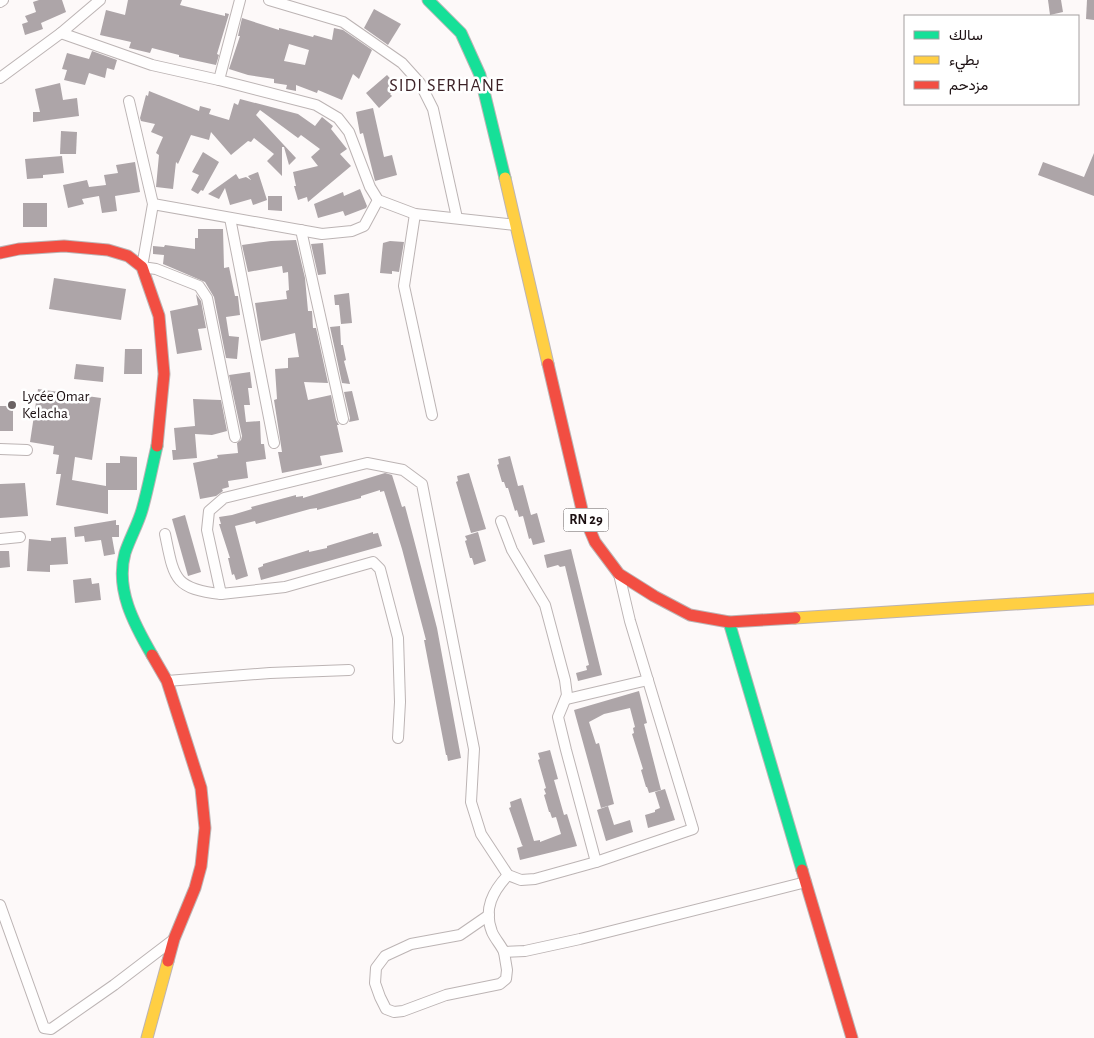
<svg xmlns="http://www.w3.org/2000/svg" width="1094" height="1038" font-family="'Alegreya Sans',Vazirmatn,sans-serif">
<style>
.building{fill:#ada5a8;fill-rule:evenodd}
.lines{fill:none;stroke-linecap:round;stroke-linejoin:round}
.street-casing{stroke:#bcb4b4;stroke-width:12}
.fast-casing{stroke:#bcb4b4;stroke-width:13}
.slow-casing{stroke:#bcb4b4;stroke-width:13}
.jam-casing{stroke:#bcb4b4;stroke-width:13}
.street{stroke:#fffefe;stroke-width:10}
.fast{stroke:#16e098;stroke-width:11}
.slow{stroke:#ffcf43;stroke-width:11}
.jam{stroke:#f24e42;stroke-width:11}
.poi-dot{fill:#6b6263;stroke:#fff;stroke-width:2}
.labels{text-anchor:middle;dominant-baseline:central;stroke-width:5;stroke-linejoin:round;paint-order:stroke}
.shield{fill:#fff;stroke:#605859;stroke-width:1}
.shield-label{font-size:14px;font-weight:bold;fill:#1c1012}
.poi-label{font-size:15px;fill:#1c1012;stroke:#fff;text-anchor:start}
.quarter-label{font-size:18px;letter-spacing:1px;fill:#3d2227;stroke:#fff}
</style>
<rect width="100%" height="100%" fill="#fdf9f9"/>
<!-- building -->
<g class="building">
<path d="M39 0H62L66 12 41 23 43 29 25 35 22 24 28 22 25 16 36 12 33 2Z"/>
<path d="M128 0H182L180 5 225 16V13L229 14 217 54 219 55 216 65 179 57V55L152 48 150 53 129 48 131 42 100 35 106 10 125 15Z"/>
<path d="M1048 0H1061L1063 12 1050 15Z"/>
<path d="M1087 0H1094V20L1086 19Z"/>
<path d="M374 9 401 24 388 45 364 28Z"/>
<path d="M242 18 279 30V28L313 37 314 35 332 40 334 28 343 30 372 50 359 79 353 74 342 100 318 90 317 93 296 85V91L286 89 287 85 274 83V79L248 75 229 69 240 36H238ZM289 44 309 50 305 65 284 61Z"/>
<path d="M92 51 117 60 114 70 107 68 105 78 89 73 85 85 64 80 67 70 62 69 67 53 89 59Z"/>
<path d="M387 75 398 87 390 94 392 96 379 108 366 93Z"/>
<path d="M60 83 63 100 77 98 79 116 33 122V112H40L35 89Z"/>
<path d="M149 91 199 111 200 106 211 109 209 114 229 120 234 103 238 105 240 99 298 114 315 126 322 117 333 126 331 129 347 149 340 154 351 166 308 202 307 197 298 200 294 186H296L293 172 318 166 311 157 320 149 301 135 298 138 260 110 256 115 296 158 289 165 284 147H282V176L267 161 274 154 254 138 251 142 248 141 231 155 211 132 209 140 191 135 178 164 176 162 173 189 156 187 159 155 156 153 163 137 151 132 155 124 141 121 140 118 146 95 148 96Z"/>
<path d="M373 108 384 157 392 155 397 175 375 181 363 133 360 134 356 112Z"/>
<path d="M61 131 77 132 76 154H60Z"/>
<path d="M203 152 219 162 203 191 201 190 198 194 191 190 199 175 192 172Z"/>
<path d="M1094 153V196L1038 175 1043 162 1084 177Z"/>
<path d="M62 156 64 173 43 175V178L27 179 25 159Z"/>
<path d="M135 162 140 192 115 196 117 211 102 213 99 196 82 199 84 204 68 208 63 185 87 180 89 187 106 185 104 175 118 173 116 165Z"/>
<path d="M258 172 267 200 253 205 251 199 230 205 225 188 219 199 208 194 236 174 239 179 246 177 251 180 248 176Z"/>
<path d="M360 189 367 206 366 208 345 216 343 211 318 218 314 204 343 192 344 196Z"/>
<path d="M268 196H282V211L268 210Z"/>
<rect x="23" y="203" width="24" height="24"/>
<path d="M198 229H223L224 268 229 267 235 296H238L240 315 226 317 229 336 239 337 237 359 226 358 214 297 205 282 163 264 164 255 153 254V246L164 247 165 245 195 249V238H198Z"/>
<path d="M296 240 305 278 308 311H312L313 328H316L328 383 304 382 308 400 331 395 336 420 339 425H337L343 452 320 456 322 465 282 473 278 452H282L274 400 277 399 275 369 288 368V358L299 357 295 333 261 341 255 303 287 299 286 291 289 290 288 272 283 273 282 266 248 272 242 245 271 241Z"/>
<path d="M390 241 404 242 399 272 392 271V274L380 273 383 243Z"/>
<path d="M323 243 326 274 318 275 311 244Z"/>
<path d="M54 278 126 289 121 320 49 309Z"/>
<path d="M349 293 352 323 341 324 339 305H335L334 295Z"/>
<path d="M196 294 201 301 206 328 198 329 202 350 177 354 170 311 198 305Z"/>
<path d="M340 326 341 345H343L346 360 344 361 350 384 342 383 330 327Z"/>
<path d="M125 349H142V374H124Z"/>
<path d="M76 364 104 367 103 382 74 379Z"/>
<path d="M250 372 252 388H248L250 405H244L246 422 260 421 261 444H264L266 459 246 462 248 478 228 481 229 487 222 489 223 491 216 496 200 499 193 463 218 458 217 455 238 453 237 443 241 440 242 436 229 375Z"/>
<path d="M38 389 101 398 92 460 75 457 72 480 106 486V463H120V456L137 457V490H108V514L56 505 61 474H56L59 455 53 454 54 446 30 442Z"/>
<path d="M352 391 359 420 349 422 350 418 344 392Z"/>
<path d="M193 399 221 400 227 431 212 435 195 434 197 458 173 460 172 450H176L174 428 195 426Z"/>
<rect x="0" y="406" width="13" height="25"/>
<path d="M510 456 518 486 523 485 531 515 537 513 545 542 533 545 531 538 529 539 523 516 519 517 517 510 515 511 508 488H506L504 482H502L497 465 499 464 498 459Z"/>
<path d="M385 473 392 475 402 507 405 506 413 536 437 628 461 758 448 761 447 755H446L424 640H426L402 549 384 491 380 492V490L361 496V498L317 510V508L310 509 256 524 255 521 235 526 248 576 236 580 234 574 232 575 228 558H230L219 524H221L219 517 232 515 252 509 251 507 296 495V497L303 496V498Z"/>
<path d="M469 473 486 529 471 533 456 482 458 481 457 476Z"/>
<path d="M25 483 28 516 0 518V484Z"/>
<path d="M185 515 201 572 188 576 172 519Z"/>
<path d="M116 520V525H119V537H112L115 554 104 556 101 540 85 542 84 536 75 537 74 527Z"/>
<path d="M373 532V534L378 533 382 546 261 580 258 568 263 566V564L309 550V552L327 548V546Z"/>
<path d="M478 532 486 561 474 565 472 558H470L465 541 467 540 465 536Z"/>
<path d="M66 537 68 564 50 565V572L27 571 29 539 51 541V538Z"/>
<path d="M571 549 602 675 578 681 576 673 587 670 586 666 589 665 565 566 560 567 558 565 547 568 544 555Z"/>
<path d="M0 551H9L10 567 0 568Z"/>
<path d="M91 578 92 584 99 583 101 600 75 603 73 580Z"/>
<path d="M639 691 647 723 644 724 661 790 649 793 647 787H646L641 770 643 769 632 734 634 733 633 728 635 727 630 708 604 714 589 722 596 744 599 743 614 804 601 808 574 710Z"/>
<path d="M550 750 558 779 554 780 564 815 567 814 577 846 520 860 517 848 523 846 522 845 509 808 511 807 510 802 521 798 534 841 540 840V842L561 834 556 817 552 818 550 812H549L544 795 546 794 544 789 546 788 538 760 540 759 538 753Z"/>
<path d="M665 789 675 820 648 828 645 815 655 812V810L660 808 655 792Z"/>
<path d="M608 806 614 825 630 820 633 832 606 841 597 810Z"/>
</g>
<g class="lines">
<defs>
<g id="street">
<path d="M269 0 343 22 402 63 420 83 433 109 457 218"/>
<path d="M0 2 3 0"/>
<path d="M61 33 152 65 219 80 316 105 338 118 349 132 370 187 378 200 415 214 516 225"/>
<path d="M0 78 61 33 100 0"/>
<path d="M219 80 240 0"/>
<path d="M129 101 153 204 142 267 156 269 199 286 207 298 235 437"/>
<path d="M153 204 322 234 352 231 364 226 378 200"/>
<path d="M415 214 404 286 432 415"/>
<path d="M230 218 274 443"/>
<path d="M301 230 343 419"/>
<path d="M0 449 27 450"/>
<path d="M501 521 512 550 545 605 565 680 567 695 558 717 566 750 596 862"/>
<path d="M165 534C174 577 173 589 221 594"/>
<path d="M0 539 20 537"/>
<path d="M167 681 270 673 349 670"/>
<path d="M567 699 648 680"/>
<path d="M398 738 400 702 398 638 380 569 373 562 285 587 221 594 207 530 209 511 224 498 367 463 403 470 422 484 474 749 471 802 481 834 508 875 521 880 535 879 596 862 693 829 630 621 619 574"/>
<path d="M508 875C493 891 483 909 492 932 495 939 501 945 504 952L525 951 580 939 806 882"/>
<path d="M0 905 44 1028 51 1029 114 985 173 940"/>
<path d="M489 915 460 935 411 944 385 956 376 968 375 983 380 997 386 1009 394 1012 403 1011 446 995 500 984 506 979 507 970 504 952"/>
</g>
<g id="fast">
<path d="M428 0 461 33 480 75 505 178"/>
<path d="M729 622 802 870"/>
<path d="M152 655C134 624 115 589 125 553 130 538 138 524 142 510 148 489 152 467 157 446"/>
</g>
<g id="slow">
<path d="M505 178 548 364"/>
<path d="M795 618 1094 599"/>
<path d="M147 1038 168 961"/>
</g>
<g id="jam">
<path d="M0 253 19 249 64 246 108 250 128 256 142 267 159 316 164 374 157 446"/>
<path d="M548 364 583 514 595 542 619 574 654 596 690 615 729 622 795 618"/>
<path d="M152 655 167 681 201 788 205 828 201 866 195 888 174 939 168 961"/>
<path d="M802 870 852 1038"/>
</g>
</defs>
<!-- street casing -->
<use href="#street" class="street-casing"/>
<!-- fast casing -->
<use href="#fast" class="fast-casing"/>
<!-- slow casing -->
<use href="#slow" class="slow-casing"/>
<!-- jam casing -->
<use href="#jam" class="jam-casing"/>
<!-- street -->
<use href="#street" class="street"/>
<!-- fast -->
<use href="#fast" class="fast"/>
<!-- slow -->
<use href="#slow" class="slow"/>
<!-- jam -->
<use href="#jam" class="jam"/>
</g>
<!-- markers -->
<circle class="poi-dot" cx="12" cy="405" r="5"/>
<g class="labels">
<!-- shield labels -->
<rect class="shield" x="563.5" y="508.5" width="45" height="23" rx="4"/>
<g class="shield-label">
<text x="586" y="520">RN 29</text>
</g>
<!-- poi labels -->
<g class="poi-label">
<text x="22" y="396">Lycée Omar<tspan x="22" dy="17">Kelacha</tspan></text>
</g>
<!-- quarter labels -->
<g class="quarter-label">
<text x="447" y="86">SIDI SERHANE</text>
</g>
</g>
<!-- legend -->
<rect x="904" y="15" width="175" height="90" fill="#ffffff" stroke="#a49fa0"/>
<rect x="914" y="31" width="25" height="8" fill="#16e098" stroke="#a49fa0"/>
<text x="949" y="40" font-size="15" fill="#1c1012">سالك</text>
<rect x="914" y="56" width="25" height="8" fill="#ffcf43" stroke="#a49fa0"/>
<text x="949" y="65" font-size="15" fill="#1c1012">بطيء</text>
<rect x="914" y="81" width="25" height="8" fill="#f24e42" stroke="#a49fa0"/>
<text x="949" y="90" font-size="15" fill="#1c1012">مزدحم</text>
</svg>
